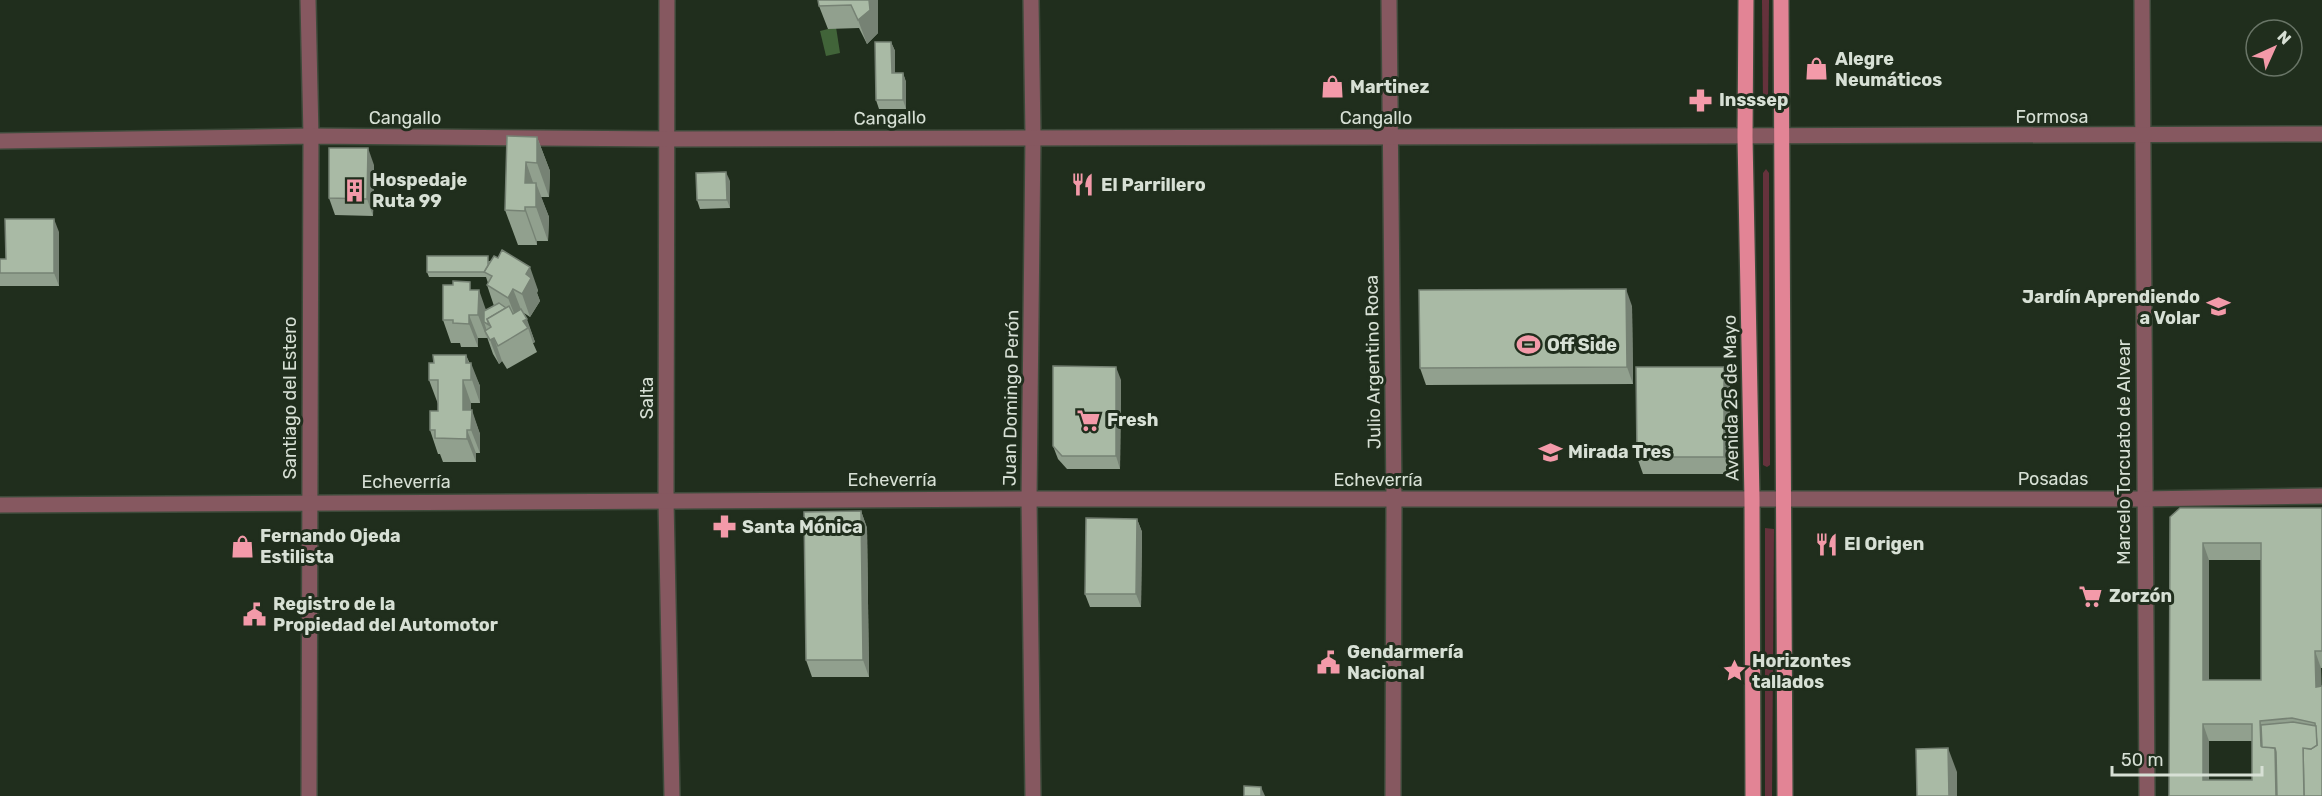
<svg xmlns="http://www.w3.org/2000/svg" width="2322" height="796" font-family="Rubik,sans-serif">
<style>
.green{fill:#65323c}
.water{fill:#416439}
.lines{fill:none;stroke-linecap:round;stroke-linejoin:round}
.minor-casing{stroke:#3d4a3a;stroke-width:18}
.primary-casing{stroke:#3d4a3a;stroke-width:18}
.minor{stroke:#865860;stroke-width:15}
.primary{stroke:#e28495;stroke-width:15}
.wall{fill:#91a08e;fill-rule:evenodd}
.shaded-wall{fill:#768274}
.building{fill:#a9baa5;stroke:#768274;stroke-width:1.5;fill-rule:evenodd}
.labels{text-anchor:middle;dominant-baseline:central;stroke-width:6;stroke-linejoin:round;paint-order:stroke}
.poi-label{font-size:18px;font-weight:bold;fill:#d7e0d5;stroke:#202e1d;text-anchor:start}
.street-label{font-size:18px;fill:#d7e0d5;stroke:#202e1d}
</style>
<rect width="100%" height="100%" fill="#202e1d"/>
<!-- green -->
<g class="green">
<path d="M1762 0H1769L1768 101H1763Z"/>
<path d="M1766 169 1769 173 1770 465 1767 467 1763 465V173Z"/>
<path d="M1765 528 1774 529 1772 796H1765Z"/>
</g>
<!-- water -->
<path class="water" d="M836 27 840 53 826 56 820 31Z"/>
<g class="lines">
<defs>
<g id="minor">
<path d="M308 0 311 136 309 796"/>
<path d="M667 0 666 501 672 796"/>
<path d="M1031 0 1033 136 1029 499 1033 796"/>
<path d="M1389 0 1394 499 1393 796"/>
<path d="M2142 0 2147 796"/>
<path d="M0 141 311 136 668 139 2322 134"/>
<path d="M0 505 1029 499H2143L2322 496"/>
</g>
<g id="primary">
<path d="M1746 0 1745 137 1752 499 1753 796"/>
<path d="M1781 0 1785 796"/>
</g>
</defs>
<!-- minor casing -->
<use href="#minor" class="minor-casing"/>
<!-- primary casing -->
<use href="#primary" class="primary-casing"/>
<!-- minor -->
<use href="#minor" class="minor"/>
<!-- primary -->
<use href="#primary" class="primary"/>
</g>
<!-- wall -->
<g class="wall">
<path d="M878 0V33L867 44 859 28 828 29 819 6Z"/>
<path d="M891 42 895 51V73H903L906 82V109H879L876 100Z"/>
<path d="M537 137 550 171 549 197H541L549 217 548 241H537V245H518L505 210Z"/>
<path d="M374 165 373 216 335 215 329 198Z"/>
<path d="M730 181V208L700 209 697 200Z"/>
<path d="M59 232V286H0V259H6Z"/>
<path d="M490 261V262L538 290 537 293 540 301 530 317 524 313 535 342 533 343 537 352 507 369 502 361 499 364 493 354 487 337V338H478V347H461L460 343H451L443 320 473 290 486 310 494 306 487 285 488 283 486 277H429L427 272Z"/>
<path d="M1632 306 1633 384 1426 385 1420 368Z"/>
<path d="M466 355 480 386V403H471V410L480 434V453H476V462H443L440 454H438L430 430 438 411V404L429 380 434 363Z"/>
<path d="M1724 367 1730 384V474H1643L1637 457Z"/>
<path d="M1121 380 1120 469H1067L1058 459 1053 446Z"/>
<path d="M2322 508V668H2321L2322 796H2169L2170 517ZM2209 560H2261V680H2209ZM2209 741H2252V780H2209Z"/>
<path d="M861 511 867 528 869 677H812L806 660Z"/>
<path d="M1137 519 1142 532 1141 607H1090L1085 594Z"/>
</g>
<!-- shaded-wall -->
<g class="shaded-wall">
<path d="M869 0H878V33L867 44 858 20Z"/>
<path d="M891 42 895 51V82L892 73Z"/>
<path d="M903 73 906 82V109L903 100Z"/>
<path d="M537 137 550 171 549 197 537 163Z"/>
<path d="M368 148 374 165 373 216 367 199Z"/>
<path d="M526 162 536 191V183L549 217 548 241 536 207 525 183Z"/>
<path d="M726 172 730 181V208L727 200Z"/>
<path d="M525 207 537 241V245L525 211Z"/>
<path d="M54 219 59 232V286L54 273Z"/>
<path d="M530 267 538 290 537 293 540 301 530 317 522 294 526 274Z"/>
<path d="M513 289 522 312 517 321 508 298Z"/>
<path d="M1626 289 1632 306 1633 384 1627 367Z"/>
<path d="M479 290 487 313 484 322 487 331H485L487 338 478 315Z"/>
<path d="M469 315 478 338V347L469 324Z"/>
<path d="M527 319 535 342 533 343 528 328 523 321Z"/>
<path d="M494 338 502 361 499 364 490 340Z"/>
<path d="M466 355 471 369V363L480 386V403L466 363Z"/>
<path d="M1116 367 1121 380 1120 469 1116 456Z"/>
<path d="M1724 367 1730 384V474L1724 457Z"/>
<path d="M463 380 471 403V430L463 410Z"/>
<path d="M472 410 480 434V453L471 430Z"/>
<path d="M467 430 476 453V462L467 439Z"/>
<path d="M861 511 867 528 869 677 863 660Z"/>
<path d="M1137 519 1142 532 1141 607 1136 594Z"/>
<path d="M2203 543 2209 560V697L2203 680Z"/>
<path d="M2315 651 2321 668 2322 703 2316 687Z"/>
<path d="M2203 724 2209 741V796L2203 780Z"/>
<path d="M1948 748 1957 772V796H1949Z"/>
<path d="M2275 748 2281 765 2282 796H2276Z"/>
<path d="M1261 787 1265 796H1261Z"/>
</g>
<!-- building -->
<g class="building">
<path d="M818 0H869L870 10 858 20 851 5 819 6Z"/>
<path d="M875 42H891L892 73H903V100H876Z"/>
<path d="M507 136 537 137V163L526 162 525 183H536V207H525V211L505 210Z"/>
<path d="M329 148H368L367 199 329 198Z"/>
<path d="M726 172 727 200H697L696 173Z"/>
<path d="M5 219H54V273H0V259H6Z"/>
<path d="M502 250 530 267 526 274 531 278 522 294 513 289 508 298 487 285 492 276 484 272 494 256 498 258Z"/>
<path d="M427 256H488V265L484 272H427Z"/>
<path d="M453 281 470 282V290H479L478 315H469V324L453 323V320H443V285H453Z"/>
<path d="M1626 289 1627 367 1420 368 1419 290Z"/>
<path d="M499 303 506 308 487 319 489 325 484 322V311Z"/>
<path d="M509 306 513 314 521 309 527 319 523 321 528 328 498 346 494 338 490 340 485 331 491 327 487 319Z"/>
<path d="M433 355H466V363H471V380H463V410H472L471 430H467V439L435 438V430H430V411H438V380H429V363H434Z"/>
<path d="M1053 366 1116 367V456H1062L1053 446Z"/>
<path d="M1636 367H1724V457H1637Z"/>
<path d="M2180 508H2322V651H2315L2316 687 2322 686V796H2304L2303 748 2311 749 2317 745 2315 723 2292 718 2260 721 2261 746 2275 748 2276 796H2169L2170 517ZM2203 543H2261V680H2203ZM2203 724H2252V780H2203Z"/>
<path d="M861 511 863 660H806L804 512Z"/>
<path d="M1086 518 1137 519 1136 594H1085Z"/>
<path d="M2293 722 2316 726 2317 745 2311 749 2303 748 2304 796H2277L2276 752 2275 748 2262 747 2261 725Z"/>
<path d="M1948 748 1949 796H1917L1916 749Z"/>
<path d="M1244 786 1261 787V796H1244Z"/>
</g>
<!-- icons -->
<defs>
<symbol id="shop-bare" viewBox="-9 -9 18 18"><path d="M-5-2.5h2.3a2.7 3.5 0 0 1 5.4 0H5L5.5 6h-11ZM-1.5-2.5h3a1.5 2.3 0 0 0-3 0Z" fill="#f39aa9" stroke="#202e1d" stroke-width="2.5" paint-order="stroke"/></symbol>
<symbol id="pharmacy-bare" viewBox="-9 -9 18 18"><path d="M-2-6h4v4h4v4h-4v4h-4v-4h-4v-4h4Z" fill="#f39aa9" stroke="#202e1d" stroke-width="2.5" paint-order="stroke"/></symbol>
<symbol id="restaurant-bare" viewBox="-9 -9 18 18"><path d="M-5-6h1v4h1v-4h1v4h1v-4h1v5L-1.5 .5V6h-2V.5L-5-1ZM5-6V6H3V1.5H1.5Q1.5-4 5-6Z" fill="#f39aa9" stroke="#202e1d" stroke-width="2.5" paint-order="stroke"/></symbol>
<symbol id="building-bare" viewBox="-9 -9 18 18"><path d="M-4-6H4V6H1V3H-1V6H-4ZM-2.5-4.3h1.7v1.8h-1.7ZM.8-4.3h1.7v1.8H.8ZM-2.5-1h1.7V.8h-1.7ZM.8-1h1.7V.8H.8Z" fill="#f39aa9" stroke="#202e1d" stroke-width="2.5" paint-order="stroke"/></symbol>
<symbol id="school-bare" viewBox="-9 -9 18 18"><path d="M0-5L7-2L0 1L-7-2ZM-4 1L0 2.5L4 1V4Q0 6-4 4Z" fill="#f39aa9" stroke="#202e1d" stroke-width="2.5" paint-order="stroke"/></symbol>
<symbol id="stadium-bare" viewBox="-9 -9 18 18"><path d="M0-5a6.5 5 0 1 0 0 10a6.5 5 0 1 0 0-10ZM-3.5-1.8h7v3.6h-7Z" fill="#f39aa9" stroke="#202e1d" stroke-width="2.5" paint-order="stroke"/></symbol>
<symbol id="supermarket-bare" viewBox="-9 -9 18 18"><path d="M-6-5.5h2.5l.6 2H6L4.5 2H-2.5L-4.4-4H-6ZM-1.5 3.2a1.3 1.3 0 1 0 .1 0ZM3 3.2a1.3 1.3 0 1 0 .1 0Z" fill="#f39aa9" stroke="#202e1d" stroke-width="2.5" paint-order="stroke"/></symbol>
<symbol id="civic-bare" viewBox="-9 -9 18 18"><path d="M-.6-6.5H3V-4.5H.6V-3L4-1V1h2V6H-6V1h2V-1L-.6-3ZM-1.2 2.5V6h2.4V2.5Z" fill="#f39aa9" stroke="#202e1d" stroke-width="2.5" paint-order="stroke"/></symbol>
<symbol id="sight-bare" viewBox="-9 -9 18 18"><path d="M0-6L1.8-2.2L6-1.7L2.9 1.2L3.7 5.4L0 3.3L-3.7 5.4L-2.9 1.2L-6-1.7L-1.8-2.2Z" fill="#f39aa9" stroke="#202e1d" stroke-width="2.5" paint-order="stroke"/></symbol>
</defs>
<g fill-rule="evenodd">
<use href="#shop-bare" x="1800" y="52" width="33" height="33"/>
<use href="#shop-bare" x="1316" y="70" width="33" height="33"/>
<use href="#pharmacy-bare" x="1684" y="84" width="33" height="33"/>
<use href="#restaurant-bare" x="1066" y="168" width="33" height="33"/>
<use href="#building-bare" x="338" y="174" width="33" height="33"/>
<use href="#school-bare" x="2202" y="290" width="33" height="33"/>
<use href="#stadium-bare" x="1512" y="328" width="33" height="33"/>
<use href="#supermarket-bare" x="1072" y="404" width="33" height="33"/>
<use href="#school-bare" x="1534" y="436" width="33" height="33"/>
<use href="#pharmacy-bare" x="708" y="510" width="33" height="33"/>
<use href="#restaurant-bare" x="1810" y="528" width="33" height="33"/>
<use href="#shop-bare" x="226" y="530" width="33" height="33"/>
<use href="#supermarket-bare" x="2074" y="580" width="33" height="33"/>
<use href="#civic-bare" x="238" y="598" width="33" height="33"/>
<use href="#civic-bare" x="1312" y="646" width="33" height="33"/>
<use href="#sight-bare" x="1718" y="654" width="33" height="33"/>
</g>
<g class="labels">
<!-- poi labels -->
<g class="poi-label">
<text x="1835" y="59">Alegre<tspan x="1835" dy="21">Neumáticos</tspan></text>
<text x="1350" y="87">Martinez</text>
<text x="1719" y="100">Insssep</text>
<text x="372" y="180">Hospedaje<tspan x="372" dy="21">Ruta 99</tspan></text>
<text x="1101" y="185">El Parrillero</text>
<text x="2200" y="297" text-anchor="end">Jardín Aprendiendo<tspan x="2200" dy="21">a Volar</tspan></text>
<text x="1547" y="345">Off Side</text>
<text x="1107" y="420">Fresh</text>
<text x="1568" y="452">Mirada Tres</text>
<text x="742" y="527">Santa Mónica</text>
<text x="260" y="536">Fernando Ojeda<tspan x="260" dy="21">Estilista</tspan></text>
<text x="1844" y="544">El Origen</text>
<text x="2109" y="596">Zorzón</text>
<text x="273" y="604">Registro de la<tspan x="273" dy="21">Propiedad del Automotor</tspan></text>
<text x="1347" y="652">Gendarmería<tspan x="1347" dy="21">Nacional</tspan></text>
<text x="1752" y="661">Horizontes<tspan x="1752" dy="21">tallados</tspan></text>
</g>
<!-- street labels -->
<g class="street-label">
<text x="2052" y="117">Formosa</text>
<text x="405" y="118">Cangallo</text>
<text transform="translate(890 118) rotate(-1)">Cangallo</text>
<text x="1376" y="118">Cangallo</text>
<text transform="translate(1373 362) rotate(-91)">Julio Argentino Roca</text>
<text transform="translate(290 398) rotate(-90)">Santiago del Estero</text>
<text transform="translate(647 398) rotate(-90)">Salta</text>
<text transform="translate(1011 398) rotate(-89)">Juan Domingo Perón</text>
<text transform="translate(1731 398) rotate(-91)">Avenida 25 de Mayo</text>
<text transform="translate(2124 452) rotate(-90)">Marcelo Torcuato de Alvear</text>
<text x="2053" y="479">Posadas</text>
<text x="892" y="480">Echeverría</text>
<text x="1378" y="480">Echeverría</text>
<text x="406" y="482">Echeverría</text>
</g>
</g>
<!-- north arrow -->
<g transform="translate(2274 48) rotate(45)"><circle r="28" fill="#202e1d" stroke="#697567" stroke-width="1.5"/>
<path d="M0-4.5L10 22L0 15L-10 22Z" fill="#f39aa9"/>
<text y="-9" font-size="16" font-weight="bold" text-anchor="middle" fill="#d7e0d5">N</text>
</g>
<!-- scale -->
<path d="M2112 766v9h150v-9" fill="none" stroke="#d7e0d5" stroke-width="3"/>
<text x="2121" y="766" font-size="18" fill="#d7e0d5" stroke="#202e1d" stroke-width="4.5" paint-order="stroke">50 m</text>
</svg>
